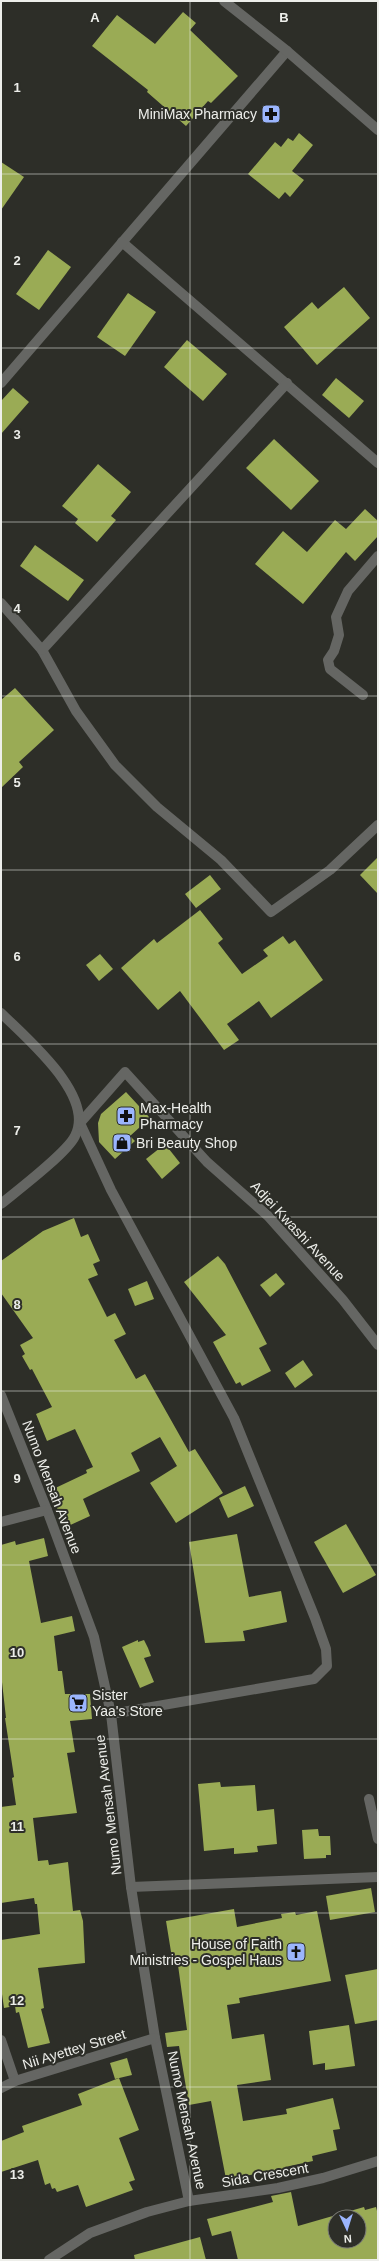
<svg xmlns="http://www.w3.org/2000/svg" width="379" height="2261" font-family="Helvetica,sans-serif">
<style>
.building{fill:#9aab55;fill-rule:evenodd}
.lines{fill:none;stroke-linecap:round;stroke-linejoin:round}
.minor{stroke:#656663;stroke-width:10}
.tertiary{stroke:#656663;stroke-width:10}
.grid{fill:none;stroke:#edeeea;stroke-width:1;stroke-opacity:0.55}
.labels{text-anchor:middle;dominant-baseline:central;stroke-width:4;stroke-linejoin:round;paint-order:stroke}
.poi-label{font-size:14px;fill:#edeeea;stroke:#2d2e28;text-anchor:start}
.street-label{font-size:14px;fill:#edeeea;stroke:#2d2e28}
.grid-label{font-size:13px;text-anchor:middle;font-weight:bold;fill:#edeeea;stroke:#2d2e28;stroke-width:4;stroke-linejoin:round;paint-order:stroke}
</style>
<rect width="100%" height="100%" fill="#2d2e28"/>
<!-- building -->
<g class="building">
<path d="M183 12 196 23 190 30 238 76 211 103 208 101 186 126 147 92 148 90 92 46 117 15 155 44Z"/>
<path d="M299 133 313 145 292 171 304 180 290 197 285 192 279 199 248 174 275 142 281 147 288 138 293 141Z"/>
<path d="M1 162 24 177 1 210Z"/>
<path d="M48 250 71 267 39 310 16 294Z"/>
<path d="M344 287 370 318 317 365 284 327 312 302 318 309Z"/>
<path d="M128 293 156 312 125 356 97 337Z"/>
<path d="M187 340 227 374 203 401 164 367Z"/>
<path d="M336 378 364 401 349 418 322 395Z"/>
<path d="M13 388 29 402 1 434V401Z"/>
<path d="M274 439 319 481 291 510 246 468Z"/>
<path d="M98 464 131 492 111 516 116 520 97 542 75 523 78 519 62 506Z"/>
<path d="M365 509 378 521V536L355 561 346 552 303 604 255 564 283 531 307 552 335 520 346 529Z"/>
<path d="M35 545 84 580 68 601 20 566Z"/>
<path d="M15 688 54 730 19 762 23 767 1 788V700Z"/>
<path d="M378 857V894L360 875Z"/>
<path d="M210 875 221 889 196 908 185 894Z"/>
<path d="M200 910 223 939 218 943 242 974 268 956 263 950 283 936 289 944 295 940 323 980 271 1018 259 1001 227 1024 239 1040 224 1050 180 991 158 1010 121 968 154 939 157 943Z"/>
<path d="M100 954 113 969 99 981 86 965Z"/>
<path d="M126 1092 150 1118 130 1136 135 1141 115 1159 99 1142 98 1123 101 1114Z"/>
<path d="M165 1144 180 1163 162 1179 146 1159Z"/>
<path d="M74 1218 81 1237 88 1234 100 1261 93 1264 98 1275 88 1279 107 1317 115 1313 126 1334 114 1340 136 1379 145 1374 189 1452 195 1449 223 1493 176 1523 150 1483 177 1466 160 1437 131 1453 140 1471 83 1499 90 1516 66 1527 49 1491 87 1473 86 1470 93 1467 75 1429 47 1441 36 1414 52 1407 32 1369 30 1370 22 1356 25 1354 20 1345 33 1338 1 1293V1261L43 1231Z"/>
<path d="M218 1256 225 1264 267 1344 259 1348 271 1371 242 1386 240 1382 236 1384 213 1342 226 1335 184 1282Z"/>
<path d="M276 1273 285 1284 270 1297 260 1285Z"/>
<path d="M147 1281 154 1299 135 1306 128 1289Z"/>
<path d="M303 1360 313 1375 295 1388 285 1373Z"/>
<path d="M245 1486 254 1506 228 1518 219 1498Z"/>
<path d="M346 1524 376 1575 343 1593 314 1542Z"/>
<path d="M237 1534 249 1597 281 1591 287 1622 243 1631 245 1641 205 1643 189 1542Z"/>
<path d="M44 1538 48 1556 29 1561 41 1623 72 1616 75 1631 54 1636 58 1671H62L65 1694H90L92 1719 70 1721 75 1752 67 1753 77 1813 33 1818 38 1861 48 1860 49 1865 68 1862 73 1911 80 1910 83 1921 85 1963 38 1968 44 2008 41 2009 50 2043 28 2048 19 2012 16 2013 15 2006 4 2008 1 1987V1940L40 1934 37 1904H35L34 1898 1 1903V1807L16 1805 12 1778 14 1777 5 1718H6L1 1673V1545L15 1541 16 1545Z"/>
<path d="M138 1640V1642L144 1640 148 1648 151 1656 144 1658 154 1682 140 1688 122 1647Z"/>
<path d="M220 1782 221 1787 255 1785 257 1811 274 1809 277 1844 257 1846 258 1852 234 1854V1848L204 1851 198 1784Z"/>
<path d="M318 1829 319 1836H330L331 1855H326V1858L304 1859 302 1830Z"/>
<path d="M371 1888 375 1912 330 1920 326 1896Z"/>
<path d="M234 1909 237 1927 282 1918 281 1914 295 1912 296 1915 317 1911 331 1981 239 1998 240 2003 227 2005 232 2039 264 2034 271 2080 237 2085 243 2121 287 2114 286 2109 333 2098 340 2129 333 2130 337 2150 312 2156 313 2161 285 2167V2169L226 2179 211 2101 189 2105 179 2046 167 2047 165 2033 187 2030 177 1958H172L166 1921Z"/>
<path d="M378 1969V2020L355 2024 345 1975Z"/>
<path d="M349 2025 355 2066 325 2070V2063L313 2065 309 2031Z"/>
<path d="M127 2058 132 2075 115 2079 110 2063Z"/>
<path d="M119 2078 139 2130 119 2138 135 2180 129 2182 133 2190 86 2207 78 2185 57 2192 55 2188 52 2189 50 2183 45 2185 38 2160 1 2172V2141L24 2132 22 2126 82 2105 78 2094Z"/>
<path d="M291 2192 298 2226 364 2207 365 2210 376 2207 378 2215V2260H238L231 2231 212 2236 207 2219 273 2202 271 2196ZM335 2217H359V2241H335Z"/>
<path d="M200 2237 206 2260H135L134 2255Z"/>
</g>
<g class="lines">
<!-- minor -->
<g class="minor">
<path d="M122 242 378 463"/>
<path d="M1 383 287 51"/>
<path d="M1 603 42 650 76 711 115 765 157 807 221 860 271 912 330 870 378 825"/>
<path d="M42 650 287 383"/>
<path d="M363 695 330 669 328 660 334 651 339 635 336 617 348 591 378 556"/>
<path d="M1 1013C27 1039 96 1096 75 1136 67 1153 18 1190 1 1204"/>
<path d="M80 1123 111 1190 234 1418 315 1618 326 1649 327 1666 314 1679 111 1714"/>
<path d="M80 1123 125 1072 207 1162 268 1216 343 1300 378 1345"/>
<path d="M1 1395 47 1510 94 1637 111 1714 131 1887 155 2038 189 2201"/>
<path d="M1 1522 47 1510"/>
<path d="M369 1799 378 1839"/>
<path d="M131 1887 378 1877"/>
<path d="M1 2040 15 2081"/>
<path d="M1 2088 15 2081 155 2038"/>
<path d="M49 2260 90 2233 147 2212 189 2201 278 2188 323 2178 378 2161"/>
</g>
<!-- tertiary -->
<path class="tertiary" d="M224 1 287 51 378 130"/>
</g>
<!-- grid -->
<path class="grid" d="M190 1V2260M1 174H378M1 348H378M1 522H378M1 696H378M1 870H378M1 1044H378M1 1217H378M1 1391H378M1 1565H378M1 1739H378M1 1913H378M1 2087H378"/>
<!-- icons -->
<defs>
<symbol id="pharmacy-square" viewBox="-11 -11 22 22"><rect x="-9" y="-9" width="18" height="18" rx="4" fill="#9bb5fd" stroke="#2d2e28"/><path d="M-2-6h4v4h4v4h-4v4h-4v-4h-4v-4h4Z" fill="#111"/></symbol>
<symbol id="shop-square" viewBox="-11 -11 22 22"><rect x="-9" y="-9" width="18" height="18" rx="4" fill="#9bb5fd" stroke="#2d2e28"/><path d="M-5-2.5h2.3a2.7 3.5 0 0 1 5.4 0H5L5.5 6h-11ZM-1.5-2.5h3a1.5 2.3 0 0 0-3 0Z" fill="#111"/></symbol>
<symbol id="supermarket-square" viewBox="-11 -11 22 22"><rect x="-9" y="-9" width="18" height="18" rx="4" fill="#9bb5fd" stroke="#2d2e28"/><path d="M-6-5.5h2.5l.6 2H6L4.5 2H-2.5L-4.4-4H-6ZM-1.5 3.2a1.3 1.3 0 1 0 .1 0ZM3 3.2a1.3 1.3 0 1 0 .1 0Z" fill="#111"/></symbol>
<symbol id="church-square" viewBox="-11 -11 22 22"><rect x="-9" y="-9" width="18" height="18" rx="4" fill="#9bb5fd" stroke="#2d2e28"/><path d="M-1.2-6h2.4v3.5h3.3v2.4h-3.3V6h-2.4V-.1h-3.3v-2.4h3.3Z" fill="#111"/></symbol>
</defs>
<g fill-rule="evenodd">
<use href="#pharmacy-square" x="260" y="103" width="22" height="22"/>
<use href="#pharmacy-square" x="115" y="1105" width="22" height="22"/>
<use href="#shop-square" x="111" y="1132" width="22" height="22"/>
<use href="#supermarket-square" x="67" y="1692" width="22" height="22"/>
<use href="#church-square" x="285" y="1941" width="22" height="22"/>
</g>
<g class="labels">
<!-- poi labels -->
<g class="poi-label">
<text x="257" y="114" text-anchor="end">MiniMax Pharmacy</text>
<text x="140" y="1108">Max-Health<tspan x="140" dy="16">Pharmacy</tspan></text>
<text x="136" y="1143">Bri Beauty Shop</text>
<text x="92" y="1695">Sister<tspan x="92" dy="16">Yaa's Store</tspan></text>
<text x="282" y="1944" text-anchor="end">House of Faith<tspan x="282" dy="16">Ministries - Gospel Haus</tspan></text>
</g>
<!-- street labels -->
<g class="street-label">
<text transform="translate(298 1231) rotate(47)">Adjei Kwashi Avenue</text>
<text transform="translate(52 1487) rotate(69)">Numo Mensah Avenue</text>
<text transform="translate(108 1805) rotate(-97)">Numo Mensah Avenue</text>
<text transform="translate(74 2049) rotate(-17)">Nii Ayettey Street</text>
<text transform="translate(187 2120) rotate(78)">Numo Mensah Avenue</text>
<text transform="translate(265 2175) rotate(-10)">Sida Crescent</text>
</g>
</g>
<g class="grid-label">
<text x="95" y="22">A</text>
<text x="284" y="22">B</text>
<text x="17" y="92">1</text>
<text x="17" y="265">2</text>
<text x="17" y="439">3</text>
<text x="17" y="613">4</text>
<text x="17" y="787">5</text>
<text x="17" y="961">6</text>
<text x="17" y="1135">7</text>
<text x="17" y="1309">8</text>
<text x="17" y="1483">9</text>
<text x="17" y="1657">10</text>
<text x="17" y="1831">11</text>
<text x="17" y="2005">12</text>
<text x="17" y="2179">13</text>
</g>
<!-- border -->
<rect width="379" height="2261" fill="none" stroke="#edeeea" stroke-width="4"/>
<!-- north arrow -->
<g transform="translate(347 2229) rotate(176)"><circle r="19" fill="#2d2e28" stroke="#7a7b76"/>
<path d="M0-3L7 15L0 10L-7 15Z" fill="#9bb5fd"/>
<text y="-6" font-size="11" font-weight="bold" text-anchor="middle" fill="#edeeea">N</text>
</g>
</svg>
